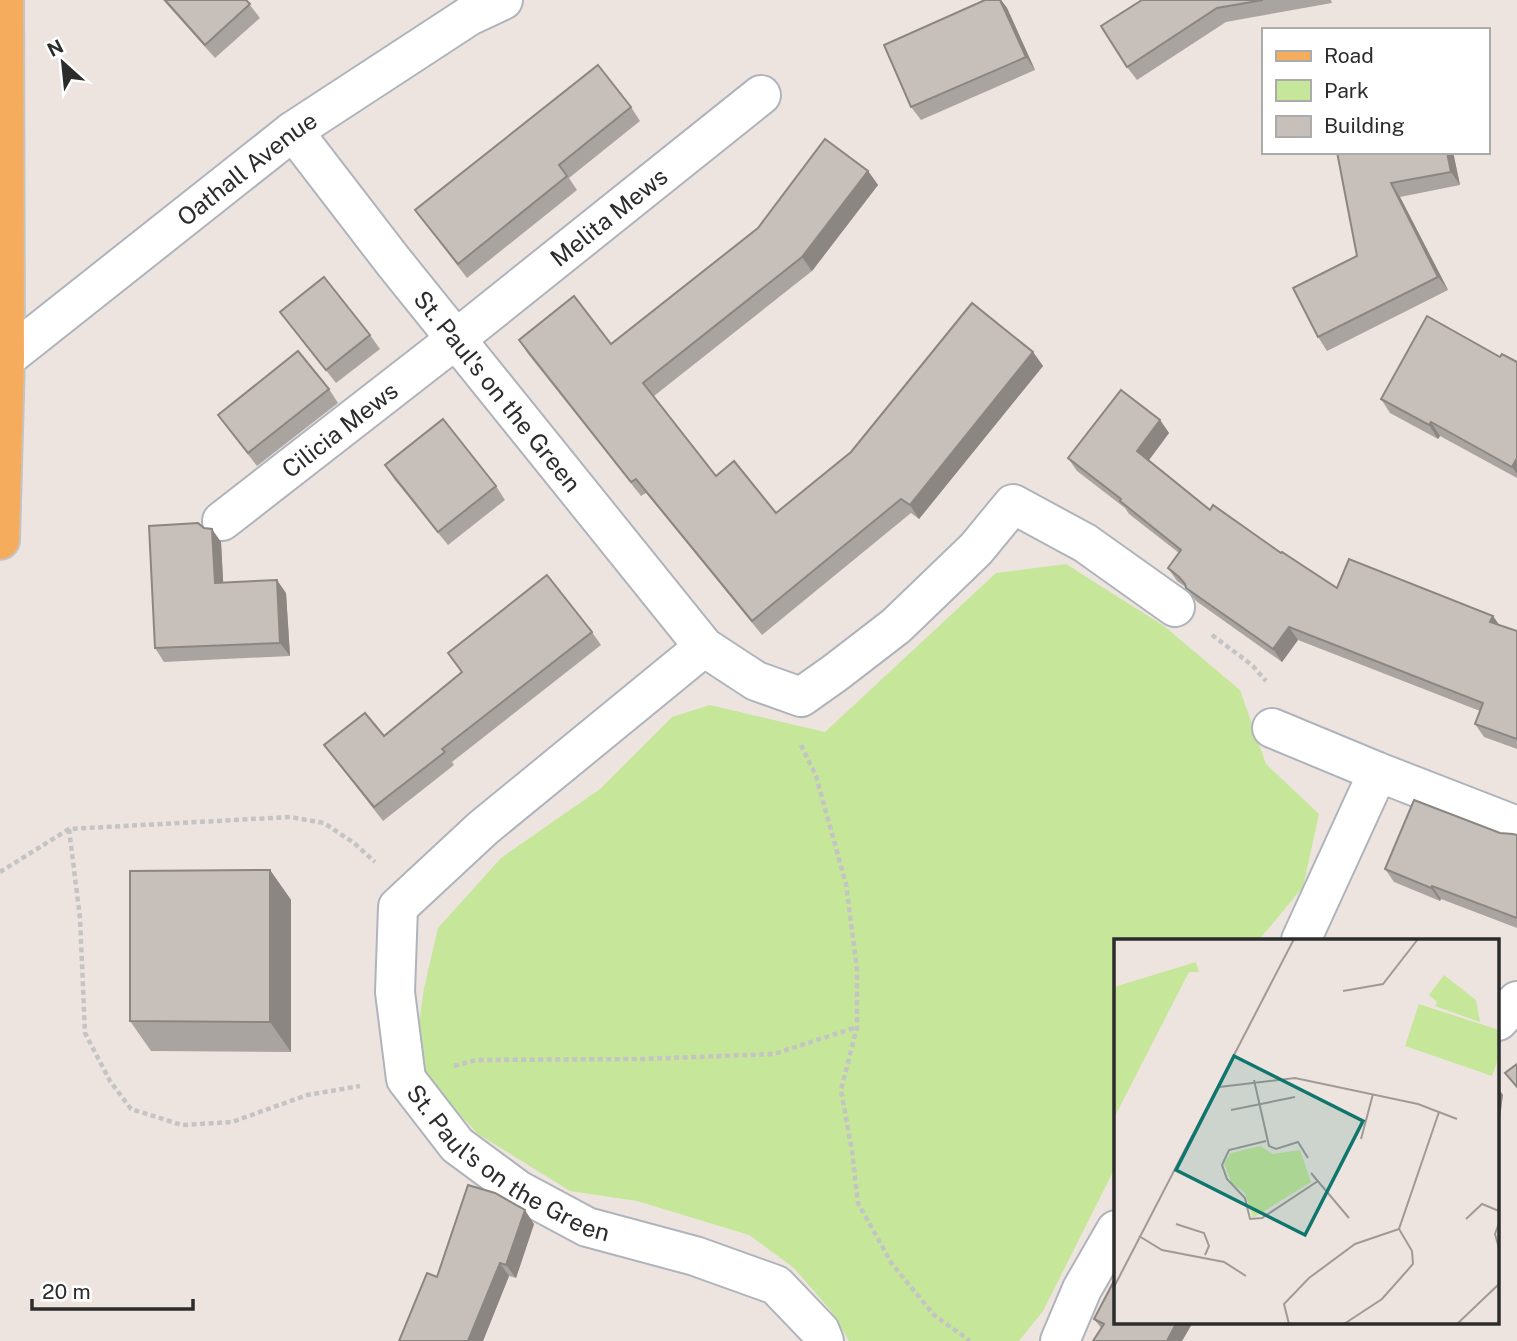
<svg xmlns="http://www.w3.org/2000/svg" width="1517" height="1341" font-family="'Public Sans',sans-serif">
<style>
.green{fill:#c6e69a}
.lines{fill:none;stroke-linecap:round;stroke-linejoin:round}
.minor-casing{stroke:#afb4bc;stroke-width:42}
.major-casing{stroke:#c4c4c4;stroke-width:42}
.path{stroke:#c4c4c4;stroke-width:4.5;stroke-dasharray:5 3.5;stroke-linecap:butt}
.minor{stroke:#fff;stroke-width:38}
.major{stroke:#f5ad5d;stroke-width:38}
.wall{fill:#aaa4a0}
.shaded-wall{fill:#8b8682}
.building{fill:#c6bfba;stroke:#8b8682;stroke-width:2}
.labels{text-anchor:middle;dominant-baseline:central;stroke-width:5;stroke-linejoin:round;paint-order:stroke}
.street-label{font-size:24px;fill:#2c2c2c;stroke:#fff}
.inset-road{fill:none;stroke:#a09a97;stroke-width:2}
.view{fill:#0f766e;fill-opacity:0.15;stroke:#0f766e;stroke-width:3.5}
.inset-edge{fill:none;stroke:#2c2c2c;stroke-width:3.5}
</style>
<rect width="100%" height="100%" fill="#eee4df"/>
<!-- green -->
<path class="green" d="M1066 564 1164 626 1240 690 1266 764 1319 814 1303 887 1259 940H1116V1166L1043 1311 1019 1341H849L831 1311 794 1268 749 1235 637 1201 570 1191 478 1134 433 1086 415 1052 424 988 438 928 501 858 600 789 672 717 710 705 825 732 996 573Z"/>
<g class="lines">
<defs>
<g id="minor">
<path id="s1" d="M293 131 393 261 704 647 756 681 801 697 835 673 896 626 976 549 1013 504 1085 543 1175 607"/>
<path id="s2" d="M5 359 293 131 469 16 503 0"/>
<path id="s3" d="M222 521 456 339 761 95"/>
<path id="s4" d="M704 647 483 828 398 907 395 992 406 1079 457 1145 518 1190 587 1227 695 1256 776 1285 820 1331 824 1341"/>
<path d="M1272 728 1378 772 1517 826"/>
<path d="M1301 940 1378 772"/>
<path d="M1498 1021 1517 1001"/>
<path d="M1060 1341 1082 1289 1116 1230"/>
</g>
<path id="major" d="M0 540 5 359 4 0"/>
</defs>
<!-- minor casing -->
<use href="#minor" class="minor-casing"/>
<!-- major casing -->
<use href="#major" class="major-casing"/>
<!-- path -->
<g class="path">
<path d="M1212 635 1252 665 1266 681"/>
<path d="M801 745 816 776 846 884 857 970V1027L841 1090 852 1151 858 1203 892 1264 934 1315 970 1341"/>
<path d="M69 829 80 918 85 1033 110 1081 131 1109 182 1125 232 1122 307 1095 360 1086"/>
<path d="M0 872 69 829 290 817 324 823 354 843 375 862"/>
<path d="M454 1066 476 1060 643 1059 774 1054 857 1027"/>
</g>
<!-- minor -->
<use href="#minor" class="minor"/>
<!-- major -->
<use href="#major" class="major"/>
</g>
<!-- wall -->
<g class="wall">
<path d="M163 0H246L260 18 215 58Z"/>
<path d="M985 0H1001L1007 8 1035 70 921 120 911 107Z"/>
<path d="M1142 0H1331L1332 3 1226 22 1137 80 1127 67Z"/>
<path d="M631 107 640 121 569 178 577 190 467 278 415 210Z"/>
<path d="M1337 152H1453L1460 185 1400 197 1448 290 1327 351 1318 337 1357 256Z"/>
<path d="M868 171 878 185 812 271 654 396 716 476 776 513 1033 352 1043 366 919 519 911 513 762 635 646 493 641 496 528 354 519 340 611 344Z"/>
<path d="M280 312 370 335 380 349 336 383Z"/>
<path d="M1500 357 1517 362V478L1440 436 1438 439 1390 413 1381 399Z"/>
<path d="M329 389 338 403 257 466 218 415Z"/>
<path d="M1160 420 1169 433 1149 460 1210 510 1337 588 1493 616 1499 625 1517 631V749L1484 737 1475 724 1480 711 1298 640 1282 662 1196 601 1187 588 1177 581 1168 568 1179 553 1129 514 1125 508 1077 471 1068 458Z"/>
<path d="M385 465 496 486 505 500 448 545 394 479Z"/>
<path d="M221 542 223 583 286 593 290 656 164 662 155 648Z"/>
<path d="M592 632 601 645 452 762 454 765 383 821 324 745 384 736 462 672 448 653Z"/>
<path d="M1480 826 1500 833 1517 835V928L1441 899 1440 901 1394 882 1385 869Z"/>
<path d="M270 870 291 900V1052L151 1051 130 1021Z"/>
<path d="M534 1224 516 1278 509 1276 483 1341H399L437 1277Z"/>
<path d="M1094 1319 1116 1322H1193L1182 1341H1093L1101 1328Z"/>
</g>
<!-- shaded-wall -->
<g class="shaded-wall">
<path d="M1000 0H1001L1007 8 1035 70 1026 57Z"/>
<path d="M1447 152H1453L1460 185 1451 172Z"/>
<path d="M868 171 878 185 812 271 802 257Z"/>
<path d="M1391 183 1400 197 1448 290 1438 277Z"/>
<path d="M1033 352 1043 366 919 519 910 505Z"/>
<path d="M1160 420 1169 433 1146 464 1137 451Z"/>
<path d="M1431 422 1440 436 1438 439 1429 425Z"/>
<path d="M1517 458V474L1512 467Z"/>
<path d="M212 529 221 542 224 597 215 583Z"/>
<path d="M277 580 286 593 290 656 280 643Z"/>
<path d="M1493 616 1502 629 1490 622Z"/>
<path d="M1289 627 1298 640 1282 662 1273 649Z"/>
<path d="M270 870 291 900V1052L270 1022Z"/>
<path d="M1432 886 1441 899 1440 901 1431 888Z"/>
<path d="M1498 1088 1503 1095 1498 1133Z"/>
<path d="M525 1210 534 1224 516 1278 506 1265Z"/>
<path d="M500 1263 509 1276 483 1341H468Z"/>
<path d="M1177 1322H1193L1182 1341H1167Z"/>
</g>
<!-- building -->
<g class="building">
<path d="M165 0H246L250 4 205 45Z"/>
<path d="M985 0H1000L1026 57 911 107 884 45Z"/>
<path d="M1142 0H1263L1217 8 1127 67 1101 26Z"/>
<path d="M598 65 631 107 559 165 567 176 458 264 415 210Z"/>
<path d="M825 139 868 171 802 257 643 383 716 476 734 461 776 513 851 452 972 303 1033 352 910 505 901 499 752 621 636 479 631 482 519 340 574 296 611 344 758 228Z"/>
<path d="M1337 152H1447L1451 172 1391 183 1438 277 1318 337 1293 288 1357 256Z"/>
<path d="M324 277 370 335 326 370 280 312Z"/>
<path d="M1427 316 1500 357 1502 354 1517 362V458L1512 467 1431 422 1429 425 1381 399Z"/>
<path d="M298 351 329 389 248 453 218 415Z"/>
<path d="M1121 390 1160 420 1137 451 1210 510 1213 505 1281 553 1282 552 1337 588 1349 559 1493 616 1490 622 1517 631V739L1475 724 1483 703 1289 627 1273 649 1186 588 1185 584 1179 577 1168 568 1181 550 1120 501 1121 499 1068 458Z"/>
<path d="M443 419 496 486 438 532 385 465Z"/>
<path d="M198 523 204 528 212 529 215 583 277 580 280 643 155 648 149 526Z"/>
<path d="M547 575 592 632 442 749 445 752 374 807 324 745 365 713 384 736 462 672 448 653Z"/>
<path d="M1414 800 1500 833 1513 834 1517 835V918L1432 886 1431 888 1385 869Z"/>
<path d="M270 870V1022L130 1021V871Z"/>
<path d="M1517 1064V1087L1505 1073Z"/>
<path d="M468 1185 495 1193 525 1210 506 1265 500 1263 468 1341H399L427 1273 437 1277Z"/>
<path d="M1116 1277V1322H1177L1167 1341H1093L1104 1324 1094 1319Z"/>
</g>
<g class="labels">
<!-- street labels -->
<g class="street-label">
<text stroke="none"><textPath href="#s2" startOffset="308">Oathall Avenue</textPath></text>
<text stroke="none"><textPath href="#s3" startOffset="492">Melita Mews</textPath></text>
<text stroke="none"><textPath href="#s1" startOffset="331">St. Paul's on the Green</textPath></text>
<text stroke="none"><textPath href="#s3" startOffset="149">Cilicia Mews</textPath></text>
<text stroke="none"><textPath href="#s4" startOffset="710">St. Paul's on the Green</textPath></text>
</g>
</g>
<!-- overview -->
<g transform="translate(1114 939)">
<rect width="385" height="385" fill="#eee4df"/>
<path d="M82 23 85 33H75L0 179V48ZM330 36 362 61 366 83 321 67 323 63 315 56ZM305 65 385 91V118L378 137 291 107ZM146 207 159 215 186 211 197 243 139 279 131 254 117 243 110 224 117 214Z" fill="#c6e69a"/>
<path class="inset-road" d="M229 52 269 45 304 0M140 141 155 207 162 210 184 203 194 219M105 148 181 139 304 165 343 180M117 171 181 158M247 200 259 155M152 202 115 211 108 226 113 240 131 259 136 280 148 279 204 242M197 234 235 279M352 280 368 265 385 272M385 284 381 295 385 309M62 285 90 294 95 307 91 316M25 297 48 311 110 323 132 337M0 348 180 0M175 385 170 365 195 339 241 305 285 290M230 385 268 360 299 325 298 312 285 290 325 173M343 385 385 345"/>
<path class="view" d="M120 117 249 182 191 296 62 231Z"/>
<rect width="385" height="385" class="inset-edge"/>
</g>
<!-- legend -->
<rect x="1262" y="28" width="228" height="126" fill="#ffffff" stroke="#ababab" stroke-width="2"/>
<rect x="1276" y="51" width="35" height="10" fill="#f5ad5d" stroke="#ababab" stroke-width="2"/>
<text x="1324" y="63" font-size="21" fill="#2c2c2c">Road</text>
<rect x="1276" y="80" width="35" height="21" fill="#c6e69a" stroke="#ababab" stroke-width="2"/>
<text x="1324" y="98" font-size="21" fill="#2c2c2c">Park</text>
<rect x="1276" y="116" width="35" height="21" fill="#c6bfba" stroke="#ababab" stroke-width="2"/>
<text x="1324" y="133" font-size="21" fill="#2c2c2c">Building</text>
<!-- north arrow -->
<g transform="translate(63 63) rotate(333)" stroke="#ffffff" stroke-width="5" paint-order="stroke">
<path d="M0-5L12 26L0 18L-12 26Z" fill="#2c2c2c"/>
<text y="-10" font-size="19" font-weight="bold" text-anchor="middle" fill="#2c2c2c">N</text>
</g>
<!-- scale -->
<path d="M32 1299v10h161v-10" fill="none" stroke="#2c2c2c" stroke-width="3.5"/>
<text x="42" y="1299" font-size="21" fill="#2c2c2c" stroke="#ffffff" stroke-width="5" paint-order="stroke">20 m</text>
</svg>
